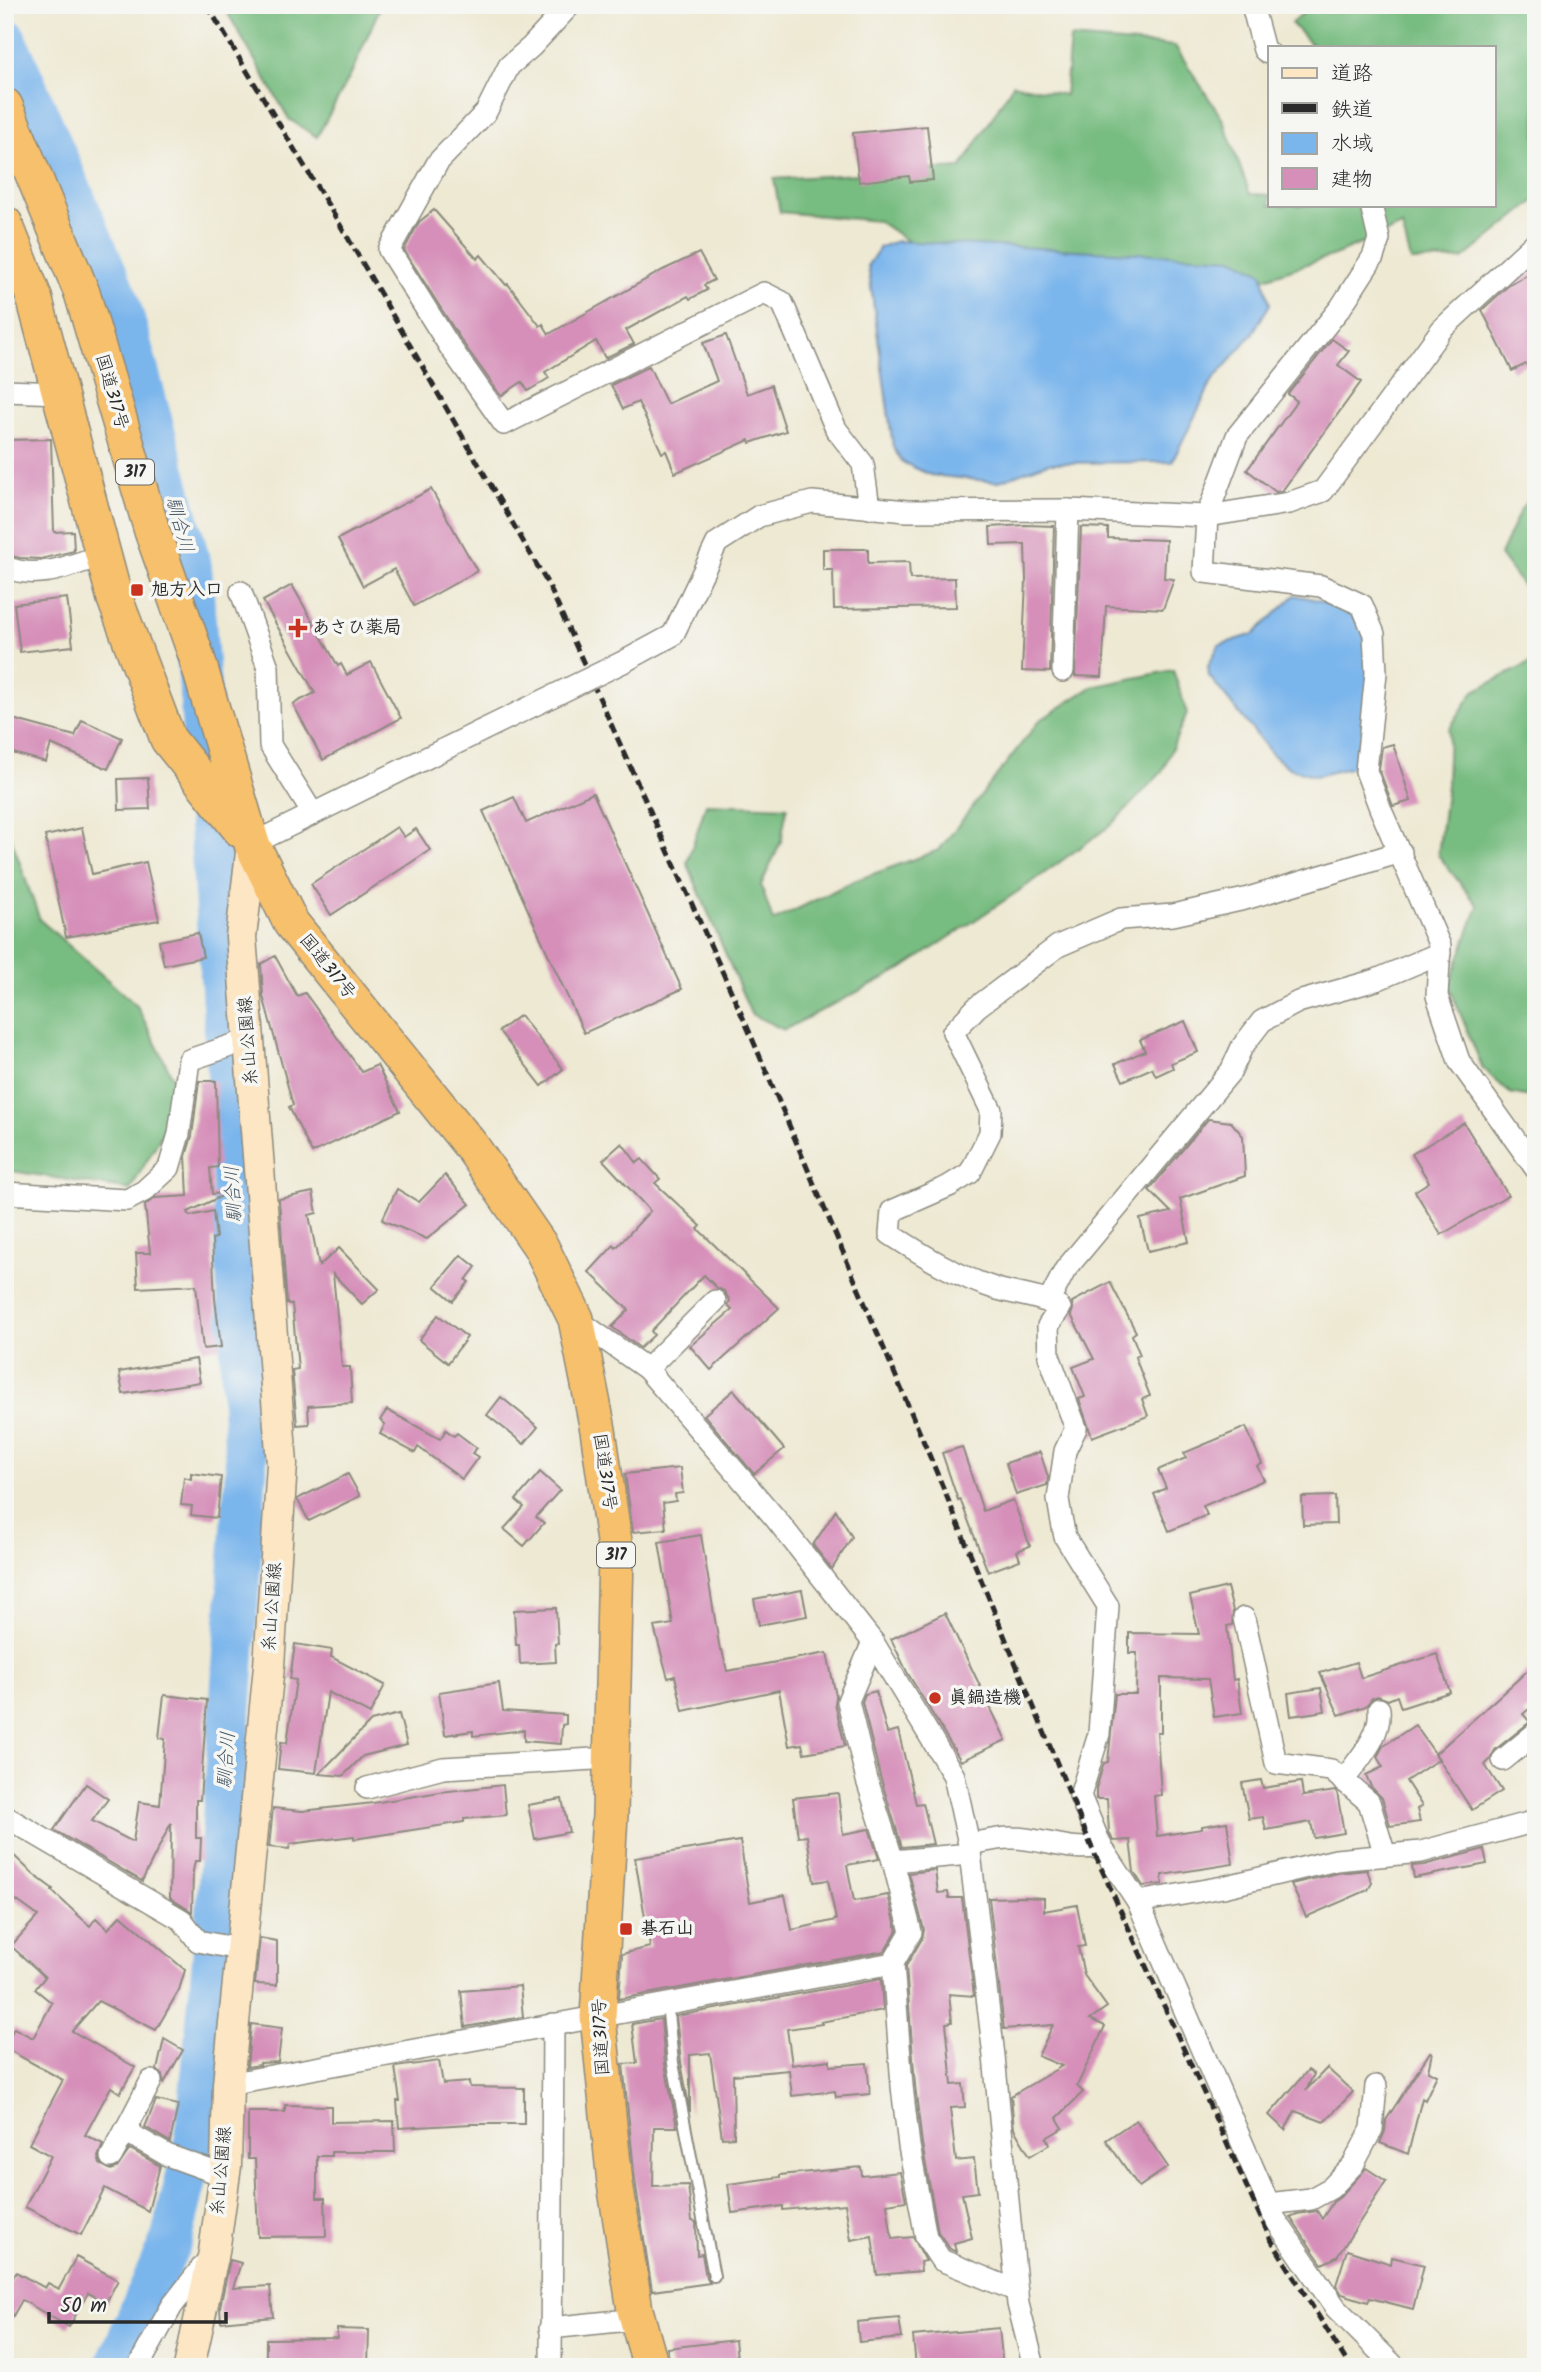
<svg xmlns="http://www.w3.org/2000/svg" width="1541" height="2372" font-family="Kalam,'Klee One',sans-serif">
<style>
.forest{fill:#77bc80;stroke:#517456;stroke-width:2}
.water{fill:#7ab5ec;stroke:#52708c;stroke-width:2}
.lines{fill:none;stroke-linecap:round;stroke-linejoin:round}
.river{stroke:#7ab5ec;stroke-width:42}
.building{fill:#d68fb9}
.service-casing{stroke:#8c8a7f;stroke-width:14}
.minor-casing{stroke:#8c8a7f;stroke-width:24}
.secondary-casing{stroke:#8c8a7f;stroke-width:33}
.trunk-casing{stroke:#8c8a7f;stroke-width:38}
.service{stroke:#fff;stroke-width:10}
.minor{stroke:#fff;stroke-width:21}
.secondary{stroke:#fce6c4;stroke-width:30}
.trunk{stroke:#f7c06c;stroke-width:35}
.rail{stroke:#2b2b2b;stroke-width:5;stroke-dasharray:10 5;stroke-linecap:butt}
.minor-bridge-casing{stroke:#8c8a7f;stroke-width:24;stroke-linecap:butt}
.minor-bridge{stroke:#fff;stroke-width:21}
.poi-dot{fill:#c8321e;stroke:#f6f6f2;stroke-width:2.5}
.labels{text-anchor:middle;dominant-baseline:central;stroke-width:7;stroke-linejoin:round;paint-order:stroke}
.shield{fill:#f6f6f2;stroke:#686867;stroke-width:2}
.shield-label{font-size:16px;font-weight:bold;fill:#2b2b2b}
.street-label{font-size:18px;fill:#2b2b2b;stroke:#f6f6f2}
.poi-label{font-size:18px;font-weight:bold;fill:#2b2b2b;stroke:#f6f6f2;text-anchor:start}
.water-label{font-size:19px;font-style:italic;fill:#435465;stroke:#f6f6f2}
</style>
<rect width="100%" height="100%" fill="#f6f6f2"/>
<filter id="ink" filterUnits="userSpaceOnUse"><feTurbulence type="fractalNoise" baseFrequency=".0143" numOctaves="2"/><feDisplacementMap in="SourceGraphic" scale="14" xChannelSelector="R" yChannelSelector="G"/><feConvolveMatrix kernelMatrix="1 2 1 2 8 2 1 2 1" color-interpolation-filters="sRGB"/></filter>
<filter id="wash" filterUnits="userSpaceOnUse"><feTurbulence type="fractalNoise" baseFrequency=".00686" numOctaves="4" result="noise"/><feDisplacementMap in="SourceGraphic" scale="28" xChannelSelector="R" yChannelSelector="G"/><feGaussianBlur stdDeviation="1.57" result="paint"/><feColorMatrix in="noise" values="0 0 0 0 0 0 0 0 0 0 0 0 0 0 0 0 0 1.4 0 .05"/><feComposite in="paint" operator="in"/></filter>
<g filter="url(#wash)">
<rect width="100%" height="100%" fill="#eee9d3"/>
<!-- forest -->
<g class="forest">
<path d="M223 5H381L351 74 317 137 289 119Z"/>
<path d="M1313 5H1536V200L1463 259 1411 261 1402 226 1337 254 1241 286 930 256 878 221 780 212 774 179 961 168 1013 84 1065 95 1070 38 1175 46 1223 120 1250 194 1270 195V205H1494V47H1314L1291 23Z"/>
<path d="M1536 487V604L1500 555 1519 513Z"/>
<path d="M1536 618V1098L1510 1093 1483 1069 1449 986 1478 906 1438 855 1447 785 1449 729 1474 691 1532 662Z"/>
<path d="M1173 670 1187 713 1162 772 1111 825 1035 880 902 969 784 1030 751 1014 687 863 706 804 787 807 781 842 761 885 773 921 854 881 939 850 1039 721 1092 687Z"/>
<path d="M5 821 40 920 137 1006 183 1098 130 1190 5 1170Z"/>
</g>
<!-- water -->
<g class="water">
<path d="M897 241 1233 258 1262 273 1270 304 1251 336 1213 380 1172 462 1048 463 997 482 930 475 902 462 893 447 868 265 880 247Z"/>
<path d="M1295 595 1318 600 1349 612 1363 628 1372 666 1367 752 1353 767 1316 776 1289 768 1272 754 1209 676 1208 666 1219 645 1254 634Z"/>
</g>
<g class="lines">
<!-- river -->
<path class="river" d="M5 38 119 302 191 567 228 1071 246 1468 216 1929 196 2137 172 2238 116 2367"/>
</g>
<g id="blocks">
<!-- building -->
<g class="building">
<path d="M927 126 933 180 910 182 909 176 859 182 853 133Z"/>
<path d="M434 210 477 259 481 255 506 285 508 284 540 326 543 324 549 334 663 270 699 253 714 280 704 285 707 290 690 299 688 296 626 330 634 344 605 358 596 341 545 372 549 378 528 391 522 382 501 396 461 340 404 250 419 222Z"/>
<path d="M1536 270V359L1512 371 1482 310 1510 284Z"/>
<path d="M726 335 747 394 771 385 786 431 750 443 749 440 675 473 666 451 662 453 638 402 623 409 611 385 649 366 667 404 717 381 703 343Z"/>
<path d="M1332 339 1349 351 1338 365 1361 382 1282 491 1276 492 1247 470 1297 401 1288 394Z"/>
<path d="M51 439 54 532 73 531 74 551 41 559 20 558 12 556 9 512H5V440Z"/>
<path d="M431 489 477 571 414 606 394 569 363 586 338 539Z"/>
<path d="M1025 525 1054 526 1050 672 1022 671 1026 580 1025 544 991 545 990 527Z"/>
<path d="M1081 527 1108 528V538L1166 540 1164 578 1174 579 1163 609 1106 606 1102 677 1075 676Z"/>
<path d="M823 549H868V563L909 562 910 579 955 578 956 607 834 609 833 570H823Z"/>
<path d="M292 585 338 666 341 664 347 675 371 662 401 718 323 760 293 704 315 693 263 601Z"/>
<path d="M67 598 73 646 20 652 14 604Z"/>
<path d="M5 717 75 736 82 720 122 738 108 769 51 744 46 762 5 751Z"/>
<path d="M1393 744 1411 801 1393 806 1379 769 1382 747Z"/>
<path d="M148 778 150 809 119 810 118 779Z"/>
<path d="M593 793 682 989 584 1033 483 811 514 797 526 823Z"/>
<path d="M397 827 404 837 416 829 430 850 331 915 311 884Z"/>
<path d="M82 828 92 874 146 862 159 920 66 937 45 836Z"/>
<path d="M198 933 203 957 164 965 159 941Z"/>
<path d="M275 956 297 996 305 993 362 1072 377 1065 400 1111 312 1153 289 1107 293 1105 263 996 261 964Z"/>
<path d="M520 1015 563 1069 542 1086 499 1031Z"/>
<path d="M1185 1021 1198 1052 1171 1063 1173 1068 1156 1076 1152 1068 1123 1081 1115 1064 1145 1051 1140 1040Z"/>
<path d="M199 1081H216L218 1167 210 1168 212 1194 226 1193V1194L188 1212 190 1216 213 1211 216 1238 212 1239 215 1299 221 1347 203 1349 196 1285 138 1288 136 1253H150L145 1205 155 1198 188 1196 186 1156 192 1136Z"/>
<path d="M1208 1119 1231 1122 1243 1136 1245 1176 1180 1199 1189 1242 1148 1251 1140 1219 1171 1212 1149 1190Z"/>
<path d="M1464 1123 1508 1195 1441 1235 1415 1191 1429 1182 1412 1154Z"/>
<path d="M622 1143 637 1163 642 1159 660 1179 655 1183 701 1226 698 1229 779 1308 711 1370 690 1346 732 1310 727 1305 730 1301 724 1291 717 1288 704 1275 651 1331 654 1335 640 1348 612 1327 629 1310 589 1272 614 1245 616 1248 650 1211 603 1160Z"/>
<path d="M445 1175 470 1204 427 1239 382 1220 397 1189 419 1202Z"/>
<path d="M313 1192 317 1213 309 1215 319 1266 339 1248 379 1289 362 1304 333 1274 342 1367H350L352 1403 308 1406 309 1424 297 1425 292 1370 298 1369 292 1304H287L279 1199Z"/>
<path d="M461 1255 476 1267 466 1280 469 1282 453 1301 435 1286Z"/>
<path d="M1110 1282 1136 1332 1132 1335 1140 1355 1135 1357 1150 1396 1142 1399 1148 1416 1092 1437 1079 1399 1085 1397 1073 1367 1094 1359 1071 1315 1073 1309 1072 1302Z"/>
<path d="M438 1315 467 1337 448 1363 419 1340Z"/>
<path d="M196 1359 200 1382 123 1394 119 1372Z"/>
<path d="M734 1390 784 1449 754 1474 704 1415Z"/>
<path d="M501 1397 538 1427 524 1444 487 1415Z"/>
<path d="M387 1410 440 1439 446 1430 454 1436 457 1433 477 1448 472 1453 478 1457 462 1479 418 1447 415 1453 380 1434 385 1424 380 1420Z"/>
<path d="M1246 1427 1262 1464 1257 1466 1264 1480 1203 1506 1207 1515 1169 1531 1154 1494 1166 1488 1158 1470 1186 1458 1184 1453Z"/>
<path d="M962 1447 983 1511 1013 1500 1030 1546 1017 1551 1020 1560 988 1572 960 1499 958 1500 942 1453Z"/>
<path d="M1040 1452 1048 1477 1047 1485 1016 1495 1006 1463Z"/>
<path d="M680 1468 683 1493 675 1494 676 1501 663 1503 666 1529 633 1532 625 1474Z"/>
<path d="M540 1472 560 1490 536 1517 544 1523 524 1546 504 1529 524 1507 516 1500Z"/>
<path d="M191 1473 221 1477 217 1518 191 1515 192 1506 181 1505 184 1477 191 1479Z"/>
<path d="M348 1474 360 1496 309 1521 297 1499Z"/>
<path d="M1335 1496 1336 1524 1303 1525 1302 1497Z"/>
<path d="M836 1510 852 1537 832 1569 813 1545Z"/>
<path d="M701 1535 720 1650H722L727 1671 827 1653 836 1696 835 1704 845 1746 804 1753 802 1744 789 1746 779 1690 683 1711 675 1676 668 1678 654 1627 673 1624 659 1542Z"/>
<path d="M1227 1587 1233 1611 1232 1625 1227 1626 1233 1680 1237 1679 1242 1713 1214 1717 1208 1679 1161 1678V1732H1157L1161 1795 1154 1796 1157 1836 1202 1829V1826L1227 1822 1233 1864 1162 1875 1163 1884 1143 1886 1134 1872 1130 1840 1113 1841 1109 1832 1107 1799H1096V1789L1104 1763 1108 1762 1115 1694H1136L1137 1653H1129V1633L1199 1634 1190 1596Z"/>
<path d="M802 1590 807 1616 759 1625 754 1599Z"/>
<path d="M556 1608 558 1643 555 1644 556 1662 520 1664 519 1645H516L514 1610Z"/>
<path d="M945 1613 1006 1740 961 1761 907 1672 891 1639Z"/>
<path d="M295 1644 332 1650 331 1657 385 1685 370 1714 328 1692 316 1773 278 1769 281 1742 287 1743 296 1680 290 1679Z"/>
<path d="M1437 1654 1450 1692 1401 1708 1397 1696 1388 1700 1378 1696 1372 1698 1366 1706 1339 1715 1320 1673 1356 1662 1361 1678Z"/>
<path d="M1536 1663V1703L1523 1714 1530 1722 1495 1750 1490 1760 1485 1765 1502 1791 1472 1810 1435 1754Z"/>
<path d="M499 1683 503 1711 566 1715V1724L562 1725 561 1744 524 1741V1730L473 1736V1731L445 1735 439 1692Z"/>
<path d="M1321 1688 1325 1711 1291 1716 1288 1693Z"/>
<path d="M876 1691 887 1733 898 1730 916 1804 923 1803 933 1844 902 1847 880 1776 862 1702 865 1694Z"/>
<path d="M164 1695 207 1700 200 1800H196V1838H201L200 1861H195L193 1871 192 1912 170 1898 171 1823 142 1881 54 1830 86 1784 108 1799 92 1821 133 1842 139 1802 160 1805 165 1739 159 1738Z"/>
<path d="M399 1714 407 1745 363 1756 343 1776 319 1774 371 1721Z"/>
<path d="M1415 1725 1439 1759 1406 1781 1422 1806 1417 1809 1420 1822 1390 1826 1382 1798 1371 1787 1366 1775 1383 1767 1377 1757 1383 1746Z"/>
<path d="M1261 1780 1263 1788 1301 1782 1303 1796 1335 1791 1337 1792 1344 1833 1314 1838 1311 1822 1266 1830 1263 1817 1249 1819 1242 1783Z"/>
<path d="M503 1785 506 1815 464 1819V1822L354 1839V1836L290 1844 289 1849 269 1847 273 1808 302 1811 373 1803 440 1792Z"/>
<path d="M838 1793 843 1834 869 1829 879 1859 847 1865 854 1901 888 1895 897 1930 885 1951 619 1999 622 1954 650 1947 635 1858 740 1841 750 1902 785 1895 792 1930 836 1920 828 1880 814 1882 807 1836 798 1837 793 1798Z"/>
<path d="M562 1799 569 1832 535 1839 528 1805Z"/>
<path d="M5 1847 33 1874 53 1889 52 1891 90 1926 96 1918 108 1929 121 1915 185 1970 179 1990 156 2030 98 2001 72 2031 135 2067 120 2093 111 2087 85 2135 103 2144 98 2157 100 2164 111 2170 117 2168 130 2149 160 2166 148 2211 105 2188 81 2235 25 2207 51 2156 29 2144 63 2080 5 2048V2044L14 2028 33 2038 52 2003 35 1989 45 1977 11 1946 38 1916 5 1892Z"/>
<path d="M1484 1849 1487 1864 1414 1878 1412 1866 1424 1865Z"/>
<path d="M935 1870 938 1893 948 1892 949 1898H962L974 1996 949 1994 952 2022 946 2023 952 2085 963 2084 965 2107 950 2108 956 2161 974 2159 978 2192 962 2194 972 2238 954 2243 956 2252 950 2249 938 2232 922 2144 915 2085 906 1966 922 1939 924 1930 909 1873Z"/>
<path d="M1367 1870 1372 1883 1368 1890 1306 1917 1291 1884 1338 1873Z"/>
<path d="M1022 1897 1044 1898V1911L1077 1905 1085 1946 1078 1947 1084 1975 1107 2007 1090 2019 1105 2026 1077 2086 1083 2092 1057 2118 1063 2128 1046 2138 1050 2144 1030 2156 1014 2129 1011 2096 1062 2066 1038 2056 1053 2025 1004 2029 989 1898Z"/>
<path d="M260 1938 277 1941V1985L255 1984Z"/>
<path d="M881 1979 883 2010 821 2022 822 2024 787 2029 792 2065 830 2060V2066L867 2063 870 2094 836 2097 835 2091 792 2096 789 2070 733 2075 734 2137 722 2138 710 2053 690 2055V2112L681 2062 676 2016Z"/>
<path d="M520 1986 523 2017 465 2027 461 1991Z"/>
<path d="M661 2019 665 2064 677 2127H654L653 2186 688 2185 692 2221 696 2222 697 2255 702 2254 706 2277 710 2283 652 2291 635 2180 623 2064 637 2063 632 2024Z"/>
<path d="M251 2024 282 2028 278 2062 260 2063V2065L247 2067Z"/>
<path d="M164 2039 183 2050 164 2083 162 2075 157 2070Z"/>
<path d="M1430 2052 1432 2053 1428 2071 1437 2075 1425 2100 1422 2098 1408 2154 1380 2143 1385 2131 1386 2120Z"/>
<path d="M439 2061 443 2084 469 2082 470 2087 524 2088V2124H471L399 2128 397 2101H400L395 2067Z"/>
<path d="M1327 2068 1353 2092 1324 2122 1295 2111 1285 2130 1269 2115 1308 2070 1314 2074 1306 2090Z"/>
<path d="M156 2100 178 2105 170 2142 145 2127Z"/>
<path d="M285 2105 331 2106V2122L394 2121 395 2152H331V2156H317V2198H325L326 2236 258 2237 255 2159H248V2112H285Z"/>
<path d="M1136 2120 1168 2167 1139 2187 1106 2140Z"/>
<path d="M861 2167 862 2176 900 2172 906 2201 887 2204 892 2239 913 2237 926 2261 920 2262 921 2271 877 2275 872 2236 851 2240 845 2204 783 2210V2206L732 2213 728 2184 780 2177V2175Z"/>
<path d="M1366 2168 1386 2181 1337 2257 1322 2264 1290 2217 1297 2214 1317 2211 1322 2219 1333 2202 1340 2197Z"/>
<path d="M1347 2250 1391 2264 1392 2257 1424 2265 1413 2309 1370 2298 1368 2302 1342 2294 1336 2285Z"/>
<path d="M76 2257 118 2280 106 2303 88 2293 69 2327 22 2300 5 2330V2292L16 2272 45 2288 48 2283 59 2289Z"/>
<path d="M230 2260 241 2263 233 2288 270 2286 273 2317 221 2322 220 2307Z"/>
<path d="M899 2318 902 2338 859 2342 857 2322Z"/>
<path d="M999 2328 1003 2367H916L913 2336Z"/>
<path d="M337 2329 369 2330 368 2367H266V2339L337 2338Z"/>
<path d="M735 2340 738 2367H671L667 2348Z"/>
</g>
</g>
</g>
<g filter="url(#ink)">
<use href="#blocks" fill-opacity="0" stroke="#8c8a7f" stroke-width="2"/>
<g class="lines">
<defs>
<path id="service" d="M667 2003 673 2063 714 2276"/>
<g id="minor">
<path d="M570 5 531 47 509 66 486 112 438 162 389 250 450 347 504 424 764 293 782 302 836 429 863 464 869 508"/>
<path d="M1252 5 1264 50 1270 54"/>
<path d="M1371 205 1379 239 1373 257 1341 307 1237 436 1207 516 1204 572 1321 586 1362 605 1374 634 1376 673 1366 771 1380 808 1440 946 1437 996 1459 1061 1536 1169"/>
<path d="M5 391 60 393"/>
<path d="M5 567C39 581 71 565 103 555"/>
<path d="M241 592 268 667 270 745 313 814"/>
<path d="M625 661 673 635 717 543 759 516 812 502 907 511 1068 510 1207 516 1289 503 1323 491 1442 329 1536 242"/>
<path d="M1063 671 1068 510"/>
<path d="M252 844 481 731"/>
<path d="M5 1193 127 1200 144 1191 169 1168 179 1134 189 1060 248 1040"/>
<path d="M1049 1301 1065 1270 1231 1071 1242 1047 1262 1021 1298 1002 1376 980 1440 953"/>
<path d="M576 1319 647 1369 776 1519 873 1642 954 1776 969 1844 994 2056 1018 2304 1034 2367"/>
<path d="M647 1369 715 1301"/>
<path d="M1244 1618 1276 1763 1331 1770 1369 1802 1385 1855"/>
<path d="M1503 1760 1536 1733"/>
<path d="M1343 1781C1358 1760 1382 1736 1379 1709"/>
<path d="M367 1788 443 1768 611 1758"/>
<path d="M6 1817 182 1920 198 1941 243 1950"/>
<path d="M969 1844C983 1842 999 1837 1013 1838 1042 1838 1072 1853 1101 1846L1138 1902 1223 1887 1336 1860 1421 1852 1536 1821"/>
<path d="M1101 1846 1080 1796 1099 1734 1108 1606 1065 1537 1061 1517 1058 1499 1065 1451 1076 1428 1049 1356 1048 1326 1060 1308C1041 1296 1018 1295 997 1289 958 1277 924 1256 890 1234L892 1211 949 1186 970 1173 990 1133 991 1110 953 1032 977 1007 1058 946 1121 919 1173 915 1245 899 1401 852"/>
<path d="M893 1861 970 1854"/>
<path d="M1138 1902 1275 2219 1336 2308 1395 2367"/>
<path d="M893 1963 902 2086 909 2146 926 2237 941 2260 1017 2291"/>
<path d="M228 2084 893 1963 911 1932 893 1861 867 1780 848 1701 873 1642"/>
<path d="M125 2131 151 2081"/>
<path d="M111 2157 125 2131 167 2155 225 2176"/>
<path d="M1268 2204 1311 2199 1331 2188 1353 2165 1372 2129 1376 2086"/>
<path d="M550 2328 638 2319"/>
<path d="M138 2367 172 2306 211 2256"/>
<path d="M551 2367 553 2024"/>
</g>
<path id="secondary" d="M189 2367 214 2252 226 2166 228 2084 269 1666 282 1464 241 937 252 844"/>
<g id="trunk">
<path d="M5 106 82 293 152 531 196 655 252 844 291 923 472 1147 541 1247 576 1319 598 1430 616 1555 610 1815 598 2017 615 2183 635 2310 651 2367"/>
<path d="M5 224 34 297 115 599 168 739 241 830"/>
</g>
</defs>
<!-- service casing -->
<use href="#service" class="service-casing"/>
<!-- minor casing -->
<use href="#minor" class="minor-casing"/>
<!-- secondary casing -->
<use href="#secondary" class="secondary-casing"/>
<!-- trunk casing -->
<use href="#trunk" class="trunk-casing"/>
<!-- service -->
<use href="#service" class="service"/>
<!-- minor -->
<use href="#minor" class="minor"/>
<!-- secondary -->
<use href="#secondary" class="secondary"/>
<!-- trunk -->
<use href="#trunk" class="trunk"/>
<!-- rail -->
<path class="rail" d="M207 5 348 238 549 586 749 1031 942 1485 1092 1848 1270 2238 1350 2367"/>
<defs>
<path id="minor-bridge" d="M481 731 625 661"/>
</defs>
<!-- minor-bridge casing -->
<use href="#minor-bridge" class="minor-bridge-casing"/>
<!-- minor-bridge -->
<use href="#minor-bridge" class="minor-bridge"/>
</g>
</g>
<!-- markers -->
<g class="poi-dot">
<rect x="130" y="583" width="14" height="14" rx="3.5"/>
<path d="M294.5 617.5h7v7h7v7h-7v7h-7v-7h-7v-7h7z"/>
<circle cx="935" cy="1698" r="7"/>
<rect x="619" y="1922" width="14" height="14" rx="3.5"/>
</g>
<g class="labels">
<!-- shield labels -->
<g class="shield">
<rect x="116" y="459.5" width="38" height="25" rx="5"/>
<rect x="597" y="1542.5" width="38" height="25" rx="5"/>
</g>
<g class="shield-label">
<text x="135" y="472">317</text>
<text x="616" y="1555">317</text>
</g>
<!-- street labels -->
<g class="street-label">
<text transform="translate(111 392) rotate(74)">国道317号</text>
<text transform="translate(327 967) rotate(51)">国道317号</text>
<text transform="translate(249 1041) rotate(-94)">糸山公園線</text>
<text transform="translate(604 1472) rotate(82)">国道317号</text>
<text transform="translate(273 1607) rotate(-86)">糸山公園線</text>
<text transform="translate(602 2037) rotate(-93)">国道317号</text>
<text transform="translate(222 2171) rotate(-85)">糸山公園線</text>
</g>
<!-- poi labels -->
<g class="poi-label">
<text x="151" y="590">旭方入口</text>
<text x="312" y="628">あさひ薬局</text>
<text x="949" y="1698">眞鍋造機</text>
<text x="640" y="1929">碁石山</text>
</g>
<!-- water labels -->
<g class="water-label">
<text transform="translate(179 525) rotate(75)">馴合川</text>
<text transform="translate(234 1194) rotate(-93)">馴合川</text>
<text transform="translate(227 1760) rotate(-86)">馴合川</text>
</g>
</g>
<!-- margin -->
<rect width="1541" height="2372" fill="none" stroke="#f6f6f2" stroke-width="28"/>
<!-- legend -->
<rect x="1268" y="46" width="228" height="161" fill="#f6f6f2" stroke="#a5a5a2" stroke-width="2"/>
<rect x="1282" y="68" width="35" height="10" fill="#fce6c4" stroke="#a5a5a2" stroke-width="2"/>
<text x="1331" y="80" font-size="21" fill="#2b2b2b">道路</text>
<rect x="1282" y="103" width="35" height="10" fill="#2b2b2b" stroke="#a5a5a2" stroke-width="2"/>
<text x="1331" y="116" font-size="21" fill="#2b2b2b">鉄道</text>
<rect x="1282" y="133" width="35" height="21" fill="#7ab5ec" stroke="#a5a5a2" stroke-width="2"/>
<text x="1331" y="150" font-size="21" fill="#2b2b2b">水域</text>
<rect x="1282" y="168" width="35" height="21" fill="#d68fb9" stroke="#a5a5a2" stroke-width="2"/>
<text x="1331" y="186" font-size="21" fill="#2b2b2b">建物</text>
<!-- scale -->
<path d="M49 2312v10h177v-10" fill="none" stroke="#2b2b2b" stroke-width="3.5"/>
<text x="60" y="2312" font-size="21" fill="#2b2b2b" stroke="#f6f6f2" stroke-width="5" paint-order="stroke">50 m</text>
</svg>
